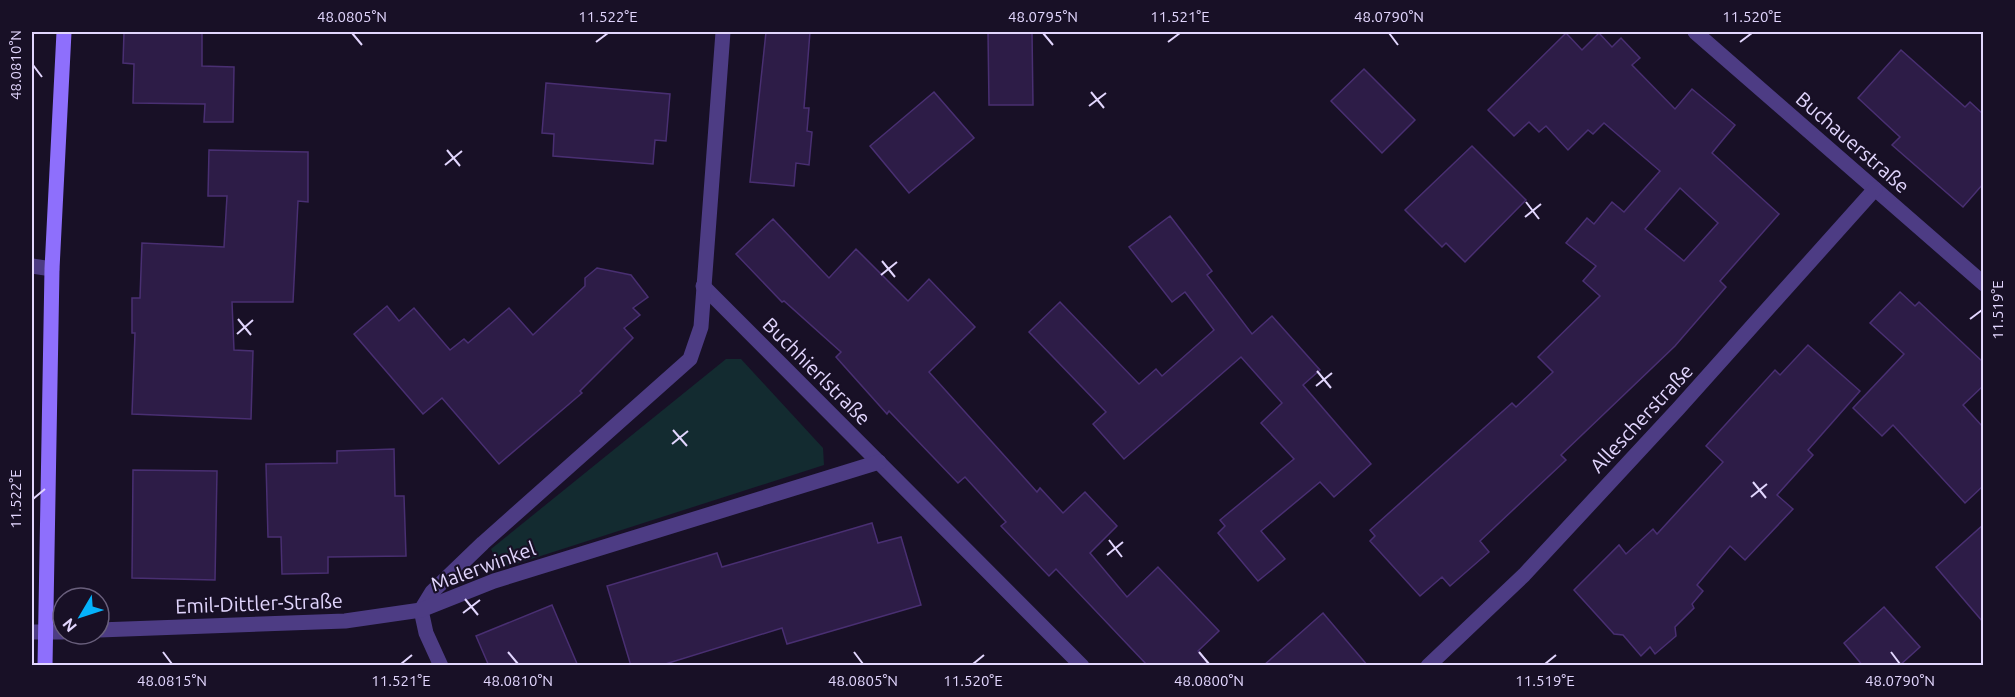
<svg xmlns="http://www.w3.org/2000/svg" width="2015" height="697" font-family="Ubuntu,sans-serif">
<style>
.green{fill:#132b30}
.building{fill:#2d1c47;stroke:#492f72;stroke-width:1.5;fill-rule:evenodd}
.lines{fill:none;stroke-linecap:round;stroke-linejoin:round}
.street{stroke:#4d3c84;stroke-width:15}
.secondary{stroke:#8e6ffc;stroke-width:15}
.ticks{fill:none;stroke:#e2d6fe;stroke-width:2}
.labels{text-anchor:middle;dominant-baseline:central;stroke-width:4.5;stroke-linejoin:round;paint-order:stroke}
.street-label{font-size:20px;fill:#e2d6fe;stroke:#181026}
.neatline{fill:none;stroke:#e2d6fe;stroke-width:2}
.ticks-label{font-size:15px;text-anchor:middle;fill:#e2d6fe}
</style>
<rect width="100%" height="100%" fill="#181026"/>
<!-- green -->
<path class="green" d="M726 359H741L823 448 824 465 500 569 491 549Z"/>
<!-- building -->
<g class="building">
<path d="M124 32H202V66L234 67 233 122H204L205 104 133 103 134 64 123 63Z"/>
<path d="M766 32H810L804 108H809L807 131 812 132 809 165 796 163 794 186 750 182Z"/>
<path d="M988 32H1032L1033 105H989Z"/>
<path d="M1566 33 1582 50 1599 33 1612 47 1621 38 1640 58 1632 65 1675 109 1692 89 1735 125 1712 153 1779 214 1720 281 1726 287 1675 346 1561 455 1566 460 1480 541 1489 552 1450 586 1442 577 1420 596 1370 541 1375 536 1370 530 1512 403 1516 407 1553 372 1538 357 1600 296 1583 281 1596 266 1566 243 1587 218 1594 224 1612 202 1624 212 1660 171 1604 123 1593 134 1588 130 1568 150 1546 126 1539 132 1529 122 1514 136 1488 110ZM1680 188 1718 223 1684 261 1645 229Z"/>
<path d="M1901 50 1965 107 1970 102 1983 114V184L1963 207 1892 145 1900 137 1858 98Z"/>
<path d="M1364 69 1415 120 1382 153 1331 101Z"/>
<path d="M546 83 670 94 666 141 655 140 653 164 553 156 554 134 542 133Z"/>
<path d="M934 92 974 138 909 193 870 146Z"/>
<path d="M1472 146 1526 200 1465 262 1446 243 1442 247 1405 210Z"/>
<path d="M209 150 308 152V202L298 201 293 302H232L234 350 253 351 251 419 132 414 135 333H132V298H140L142 243 224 247 227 196H208Z"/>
<path d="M1170 216 1212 271 1207 275 1252 334 1272 316 1320 370 1303 385 1371 464 1334 497 1320 482 1261 531 1285 559 1258 581 1218 533 1225 526 1220 520 1294 459 1261 423 1282 403 1241 357 1124 459 1093 424 1106 412 1029 332 1060 302 1139 384 1156 369 1162 376 1214 330 1185 292 1172 302 1129 247Z"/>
<path d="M773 219 829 278 856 249 908 301 929 279 975 327 929 372 1037 492 1040 488 1063 513 1085 492 1117 526 1090 553 1127 597 1158 567 1219 631 1198 651 1211 666H1148L1056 569 1049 576 1001 526 1006 522 965 477 958 483 889 411 887 414 836 357 841 352 784 301 782 302 736 254Z"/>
<path d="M597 268 631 275 648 297 633 308 640 315 624 328 633 338 580 391 582 393 499 464 442 398 423 414 354 334 387 306 399 321 414 308 450 350 464 339 468 343 509 308 533 335 585 286V278Z"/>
<path d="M1900 292 1915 306 1919 302 1983 362V386L1963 405 1983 427V486L1965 503 1893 425 1882 436 1853 408 1904 354 1870 323Z"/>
<path d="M1808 345 1860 391 1808 450 1813 455 1777 495 1793 509 1745 560 1730 546 1697 585 1703 591 1692 604 1694 608 1675 627 1676 636 1655 654 1650 647 1641 656 1623 635 1614 634 1574 590 1619 545 1626 554 1653 529 1657 534 1723 462 1706 446 1775 370 1780 375Z"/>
<path d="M394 449 395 496H404L406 556 328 557V573L282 574 281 537H268L266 464 337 463V451Z"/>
<path d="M133 470 217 471 215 580 132 578Z"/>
<path d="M872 523 878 543 901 537 921 605 787 644 782 628 659 666H631L607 586 717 553 722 567Z"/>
<path d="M1983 525V622L1936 567Z"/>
<path d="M552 605 578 666H489L476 636Z"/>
<path d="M1884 607 1920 647 1899 666H1863L1844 643Z"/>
<path d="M1323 613 1368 666H1263Z"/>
</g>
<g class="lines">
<!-- street -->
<g class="street">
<path d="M1695 32 1984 284"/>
<path d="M32 266 52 269"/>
<path d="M703 286 1082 666"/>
<path d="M421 610 432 592 483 543 690 359 701 327 723 32"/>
<path d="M421 610 426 633 441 666"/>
<path d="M99 630 345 621 421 610 494 581 879 462"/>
<path d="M32 632H63"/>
<path d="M1428 666 1524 575 1678 409 1875 189"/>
</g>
<!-- secondary -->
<path class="secondary" d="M45 666 52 269 64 32"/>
</g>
<!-- ticks -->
<path class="ticks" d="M352 33 362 45M1043 33 1053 45M1389 33 1398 45M596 42 608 33M1168 42 1180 33M1740 42 1752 33M33 65 42 77M1091 92 1104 108M1089 106 1106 93M447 150 460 166M445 165 462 151M1526 202 1539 219M1525 217 1541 204M882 261 895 277M881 275 897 262M238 319 251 335M1970 319 1982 310M237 334 253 320M1317 371 1331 388M1316 386 1332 373M673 430 687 446M672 444 688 431M1753 482 1766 498M1751 497 1767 484M33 499 45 489M1109 540 1122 557M1107 555 1123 542M465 599 478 615M463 613 480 600M163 652 172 664M508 652 518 664M854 652 863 664M1199 652 1209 664M1891 652 1900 664M401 664 412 655M973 664 984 655M1545 664 1556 655"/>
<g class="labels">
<!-- street labels -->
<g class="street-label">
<text transform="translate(1853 142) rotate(41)">Buchauerstraße</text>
<text transform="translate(817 371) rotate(45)">Buchhierlstraße</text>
<text transform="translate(1641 418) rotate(-47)">Allescherstraße</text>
<text transform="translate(483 566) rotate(-20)">Malerwinkel</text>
<text transform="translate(259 603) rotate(-2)">Emil-Dittler-Straße</text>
</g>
</g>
<!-- border -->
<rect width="2015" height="697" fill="none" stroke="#181026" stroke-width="66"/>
<!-- north arrow -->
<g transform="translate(81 616) rotate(231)"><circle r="28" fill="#181026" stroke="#695f7c" stroke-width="1.5"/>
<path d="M0-4.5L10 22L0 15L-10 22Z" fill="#05b2fb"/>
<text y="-9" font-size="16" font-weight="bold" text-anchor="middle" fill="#e2d6fe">N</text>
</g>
<rect x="33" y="33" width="1949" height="631" class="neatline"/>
<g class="ticks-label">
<text x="352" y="22">48.0805°N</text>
<text x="608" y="22">11.522°E</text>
<text x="1043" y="22">48.0795°N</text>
<text x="1180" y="22">11.521°E</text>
<text x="1389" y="22">48.0790°N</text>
<text x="1752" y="22">11.520°E</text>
<text transform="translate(16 65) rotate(-90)" y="5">48.0810°N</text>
<text transform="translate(1998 310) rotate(-90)" y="5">11.519°E</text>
<text transform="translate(16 499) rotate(-90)" y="5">11.522°E</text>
<text x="172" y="686">48.0815°N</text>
<text x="401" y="686">11.521°E</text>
<text x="518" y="686">48.0810°N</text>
<text x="863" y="686">48.0805°N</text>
<text x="973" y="686">11.520°E</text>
<text x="1209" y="686">48.0800°N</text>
<text x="1545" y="686">11.519°E</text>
<text x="1900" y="686">48.0790°N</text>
</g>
</svg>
